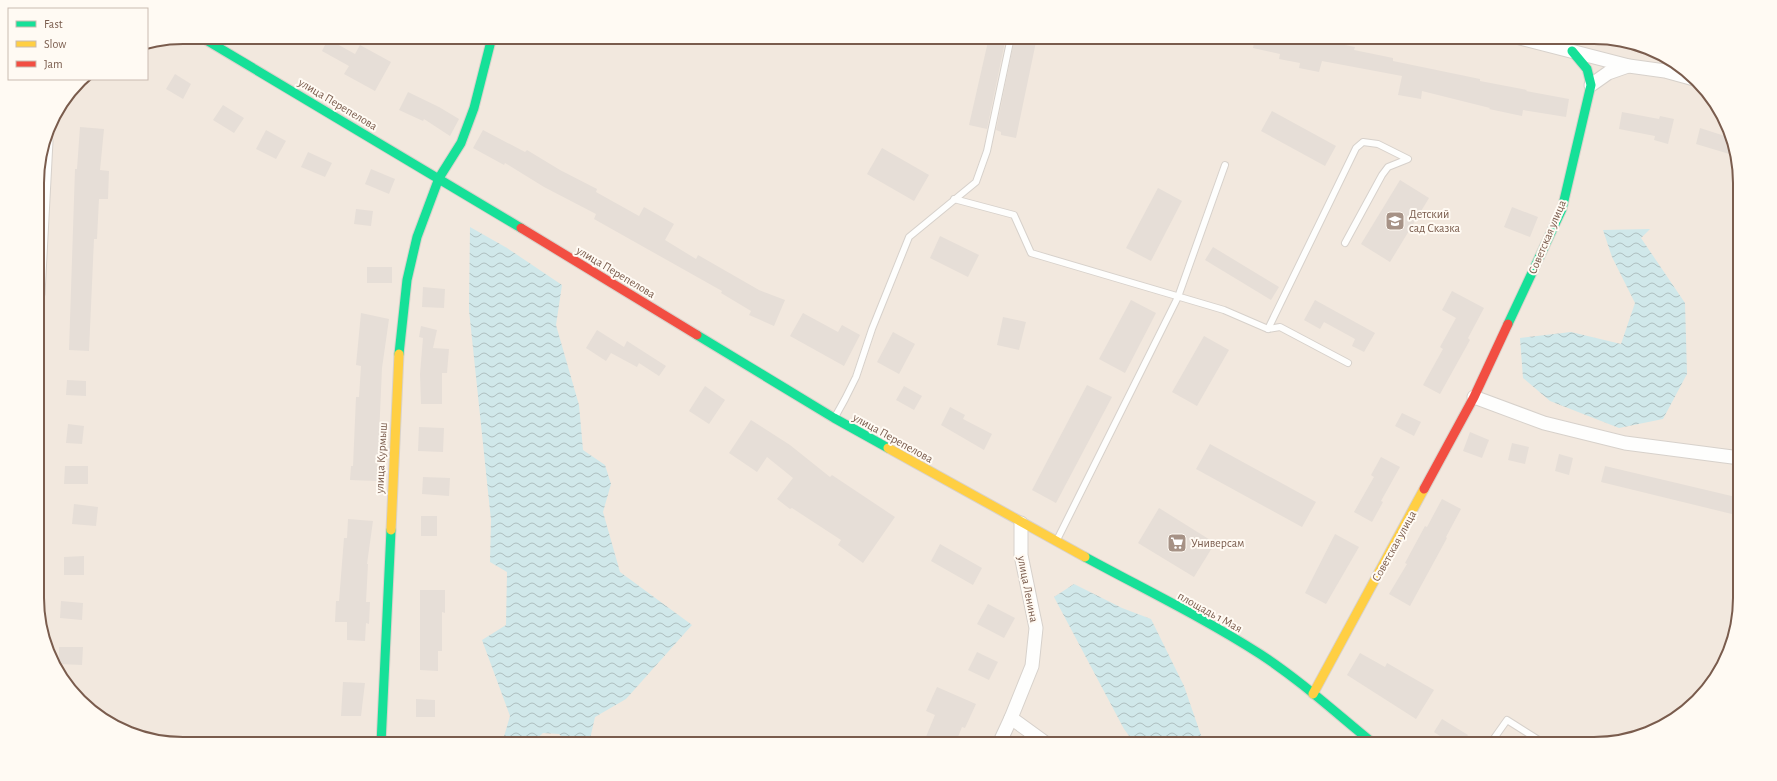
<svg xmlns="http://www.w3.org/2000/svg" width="1777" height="781" font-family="'Alegreya Sans',sans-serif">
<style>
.residential{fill:#f2e8de}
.water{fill:url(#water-waves)}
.building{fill:#e6ded7}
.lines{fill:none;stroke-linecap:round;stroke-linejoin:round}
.lane-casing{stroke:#d7d1cb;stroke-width:8}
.street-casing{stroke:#d7d1cb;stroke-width:15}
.fast-casing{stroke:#d9d2cb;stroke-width:11}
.slow-casing{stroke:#d9d2cb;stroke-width:11}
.jam-casing{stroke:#d9d2cb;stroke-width:11}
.lane{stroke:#fefefd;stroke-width:6}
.street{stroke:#fefefd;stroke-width:13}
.fast{stroke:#16e098;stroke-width:9}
.slow{stroke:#ffcf43;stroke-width:9}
.jam{stroke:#f24e42;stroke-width:9}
.labels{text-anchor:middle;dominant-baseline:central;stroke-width:4;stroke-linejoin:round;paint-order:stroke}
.street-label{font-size:12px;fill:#7a5c4d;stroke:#fffaf3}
.poi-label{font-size:12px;fill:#7a5c4d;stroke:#fffaf3;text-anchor:start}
.rim{fill:none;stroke:#7a5c4d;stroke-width:2}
</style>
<defs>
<pattern id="water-waves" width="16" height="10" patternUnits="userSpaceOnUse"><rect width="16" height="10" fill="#d0e8ea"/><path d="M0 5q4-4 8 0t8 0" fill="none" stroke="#aebfc0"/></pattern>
</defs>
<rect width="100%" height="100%" fill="#f9f5f0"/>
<!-- residential -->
<path class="residential" d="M183 37H1594L1650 48 1683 67 1710 94 1739 164 1740 599 1729 654 1710 687 1675 719 1641 736 1604 744H183L127 733 67 687 38 618 37 173 52 118 82 79H147V44Z"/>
<!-- water -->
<g class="water">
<path d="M470 227 507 248 562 285 556 325 579 405 583 450 605 465 611 484 603 512 620 572 692 625 626 699 595 717 590 739 579 744H569L559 734 543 733 531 744H510L503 740 510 716 482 640 506 625 507 572 490 562 491 520 469 310Z"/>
<path d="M1650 229 1641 238 1685 303 1687 374 1663 419 1619 428 1550 401 1523 378 1520 338 1571 332 1621 344 1635 303 1612 257 1603 230Z"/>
<path d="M1074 584 1122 608 1151 619 1184 686 1204 744H1135L1124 729 1054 597Z"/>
</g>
<!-- building -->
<g class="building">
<path d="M989 37H1006L987 129 969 125Z"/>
<path d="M1015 37H1037L1016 138 1001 135V132L996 130Z"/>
<path d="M1255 37H1276L1305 43 1306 37 1334 44V43L1355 47 1354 50 1393 58V61L1480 79V81L1527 90 1526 91 1569 99 1566 117 1523 110 1522 116 1489 109 1490 108 1422 91 1421 99 1398 95 1402 76 1322 61 1319 72 1299 68 1300 63 1279 59 1280 54 1253 48Z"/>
<path d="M328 39 355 54 360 45 391 62 375 91 344 74 349 66 322 51Z"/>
<path d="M175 74 191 84 183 99 166 89Z"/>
<path d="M408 92 439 107 459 119 450 136 424 119 423 121 399 110Z"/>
<path d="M223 105 244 118 234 133 213 120Z"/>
<path d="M1272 111 1336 146 1325 166 1261 131Z"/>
<path d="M1622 112 1659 119 1660 116 1674 119 1668 144 1654 140 1655 136 1619 129Z"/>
<path d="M80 127 104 129 100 170 109 171 108 199H99L97 239H94L89 351 69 350 75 169H77Z"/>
<path d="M1700 128 1728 137 1736 156 1696 144Z"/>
<path d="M266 130 286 141 276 159 256 149Z"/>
<path d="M483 130 525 152 527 150 560 170 597 189 596 192 639 216 644 207 674 224 665 240 696 259 698 255 759 290 785 300 774 326 749 315 751 311 721 293 722 291 594 219 596 214 544 187 505 163 504 165 473 148Z"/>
<path d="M882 148 929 175 914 201 867 174Z"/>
<path d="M308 152 332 163 325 177 301 167Z"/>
<path d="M371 169 395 179 389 194 365 184Z"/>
<path d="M1400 180 1429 198 1390 262 1361 244Z"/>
<path d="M1158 188 1182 201 1151 261 1126 248Z"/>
<path d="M1512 207 1538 217 1530 237 1504 227Z"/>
<path d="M356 209 373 211 371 226 354 224Z"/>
<path d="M940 236 979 255 968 277 930 258Z"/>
<path d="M1213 247 1279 287 1271 300 1205 260Z"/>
<rect x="367" y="267" width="25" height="16"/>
<path d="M423 287 445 289 444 308 422 307Z"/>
<path d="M1452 291 1484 308 1468 338 1470 340 1440 394 1423 385 1443 349 1440 347 1456 318 1442 310Z"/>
<path d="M1131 300 1156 313 1125 373 1099 359Z"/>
<path d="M1315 300 1375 333 1364 352 1352 346 1355 339 1324 322 1320 329 1304 320Z"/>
<path d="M361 313 389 319 382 368 377 481 350 480 351 466H353L356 397H359L361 366 356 365Z"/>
<path d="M803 313 838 332 842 325 860 335 844 366 790 336Z"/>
<path d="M1003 317 1026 322 1019 350 997 345Z"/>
<path d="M421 326 437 330 433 348 449 349 447 373H442V404H421L420 374 423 338 419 337Z"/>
<path d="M597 330 624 347 627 341 666 366 659 376 639 363 637 367 611 353 606 361 586 348Z"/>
<path d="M893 332 915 344 899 374 877 362Z"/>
<path d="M1204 336 1229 350 1197 406 1172 392Z"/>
<path d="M67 380 86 381V396L66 395Z"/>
<path d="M1087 385 1112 397 1056 503 1032 490Z"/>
<path d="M705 386 725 400 709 424 689 411Z"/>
<path d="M904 386 922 396 914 410 896 400Z"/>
<path d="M950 407 965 415 963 419 992 434 984 450 941 425Z"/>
<path d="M1402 413 1421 422 1414 436 1395 426Z"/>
<path d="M751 420 790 445 830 477 832 475 895 517 863 563 838 545 841 540 792 508 790 509 777 499 793 478 767 457 757 472 729 453Z"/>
<path d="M68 424 84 426 82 444 66 443Z"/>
<path d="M419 427 444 428 443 452 418 451Z"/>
<path d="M1470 432 1489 440 1482 458 1463 451Z"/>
<path d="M1512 443 1529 447 1525 464 1508 460Z"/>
<path d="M1210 444 1316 502 1302 527 1196 469Z"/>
<path d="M1559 454 1573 458 1569 475 1555 471Z"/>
<path d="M1381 457 1400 467 1381 501 1383 502 1372 522 1354 512 1374 477 1371 475Z"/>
<path d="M65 466H88V484H64Z"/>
<path d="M1605 466 1740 498V516L1601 482Z"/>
<path d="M423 477 450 478 449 496 422 494Z"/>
<path d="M1442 499 1461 509 1446 537 1447 538 1410 606 1389 594 1407 564 1405 563 1425 526 1427 527Z"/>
<path d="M74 504 98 507 96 526 72 524Z"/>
<path d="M1159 508 1215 543 1194 577 1138 543Z"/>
<rect x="421" y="516" width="16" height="20"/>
<path d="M348 519 373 521 367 564H368L366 602H370L369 624 366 623 365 641 347 640V622H335L336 601H339L344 538H347Z"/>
<path d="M1335 534 1359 547 1326 604 1305 593Z"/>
<path d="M940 544 982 568 973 585 931 561Z"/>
<path d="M84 556V575H64V557Z"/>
<path d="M420 590H445V613L442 612V651H438V671L420 670Z"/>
<path d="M61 601 83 603 82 620 60 618Z"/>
<path d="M988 604 1015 618 1004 638 977 624Z"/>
<path d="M59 647H83L82 665 59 664Z"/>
<path d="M977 652 998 662 989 680 968 670Z"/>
<path d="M1360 653 1385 667 1387 663 1434 690 1416 719 1347 675Z"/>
<path d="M343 682 365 683 361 716H341Z"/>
<path d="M937 687 976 704 965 728 962 727 955 744H923L935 715 926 711Z"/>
<path d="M416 699 435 700V717H416Z"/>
<path d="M1442 719 1468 735 1463 744H1452L1434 732Z"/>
</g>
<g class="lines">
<defs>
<g id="lane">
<path d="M954 199 1014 215 1031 253 1224 310 1268 329 1280 327 1348 363"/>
<path d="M1268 329 1356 148 1363 142 1378 144 1408 159 1388 167 1382 175 1345 243"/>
<path d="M835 417 845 399 856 377 872 329 909 237 976 182 987 151 1011 37"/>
<path d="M1057 540 1178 297 1225 165"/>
<path d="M1490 744 1507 720 1545 744"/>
</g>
<g id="street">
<path d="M1516 37 1629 66 1665 71 1694 79"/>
<path d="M1591 85 1608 73 1628 66"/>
<path d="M38 294 46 141"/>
<path d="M1474 397 1544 423 1625 443 1740 458"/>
<path d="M1011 718 1047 744"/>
<path d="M999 744 1011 718 1032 666 1036 628 1021 555V523"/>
</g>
<g id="fast">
<path d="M201 37 521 228"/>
<path d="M1508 324 1562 209 1591 85 1587 69 1572 51"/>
<path d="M697 335 834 418 888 448"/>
<path d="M399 354 407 280 417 237 439 178 461 143 474 108 492 37"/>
<path d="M1085 557C1144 589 1204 618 1260 654 1300 680 1337 714 1374 744"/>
<path d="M381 744 391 530"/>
</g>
<g id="slow">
<path d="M888 448 1085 557"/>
<path d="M391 530 399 354"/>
<path d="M1313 694 1424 489"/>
</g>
<g id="jam">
<path d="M521 228 697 335"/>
<path d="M1424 489 1474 397 1508 324"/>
</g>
</defs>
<!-- lane casing -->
<use href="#lane" class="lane-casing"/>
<!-- street casing -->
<use href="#street" class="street-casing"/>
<!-- fast casing -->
<use href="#fast" class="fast-casing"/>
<!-- slow casing -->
<use href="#slow" class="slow-casing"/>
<!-- jam casing -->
<use href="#jam" class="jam-casing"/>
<!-- lane -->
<use href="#lane" class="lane"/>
<!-- street -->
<use href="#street" class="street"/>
<!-- fast -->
<use href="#fast" class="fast"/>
<!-- slow -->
<use href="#slow" class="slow"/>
<!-- jam -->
<use href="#jam" class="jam"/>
</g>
<!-- icons -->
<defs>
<symbol id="school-square" viewBox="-11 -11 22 22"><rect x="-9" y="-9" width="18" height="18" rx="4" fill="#a69286" stroke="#fffaf3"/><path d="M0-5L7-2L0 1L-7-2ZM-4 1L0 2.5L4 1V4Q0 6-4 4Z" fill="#fff"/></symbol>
<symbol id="supermarket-square" viewBox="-11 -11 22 22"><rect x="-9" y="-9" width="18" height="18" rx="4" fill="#a69286" stroke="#fffaf3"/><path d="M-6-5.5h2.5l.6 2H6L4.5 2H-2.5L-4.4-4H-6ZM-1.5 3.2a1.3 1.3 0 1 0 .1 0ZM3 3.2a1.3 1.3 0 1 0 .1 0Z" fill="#fff"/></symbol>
</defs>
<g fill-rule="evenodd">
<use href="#school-square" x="1384" y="210" width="22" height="22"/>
<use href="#supermarket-square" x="1166" y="532" width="22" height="22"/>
</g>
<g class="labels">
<!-- street labels -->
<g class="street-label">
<text transform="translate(338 104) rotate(31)">улица Перепелова</text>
<text transform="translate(1547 237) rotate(-67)">Советская улица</text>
<text transform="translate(616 272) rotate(31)">улица Перепелова</text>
<text transform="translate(893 438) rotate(29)">улица Перепелова</text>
<text transform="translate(381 458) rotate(-87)">улица Курмыш</text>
<text transform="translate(1394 546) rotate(-61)">Советская улица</text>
<text transform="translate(1028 589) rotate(79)">улица Ленина</text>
<text transform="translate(1210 612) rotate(29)">площадь 1 Мая</text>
</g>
<!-- poi labels -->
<g class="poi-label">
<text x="1409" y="214">Детский<tspan x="1409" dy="14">сад Сказка</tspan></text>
<text x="1191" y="543">Универсам</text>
</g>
</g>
<!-- crop -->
<path d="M0 0H1777V781H0ZM183 44H1594A139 139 0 0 1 1733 183V598A139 139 0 0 1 1594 737H183A139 139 0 0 1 44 598V183A139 139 0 0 1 183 44Z" fill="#fffaf3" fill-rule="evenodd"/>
<path class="rim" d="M183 44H1594A139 139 0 0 1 1733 183V598A139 139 0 0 1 1594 737H183A139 139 0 0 1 44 598V183A139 139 0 0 1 183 44Z"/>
<!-- legend -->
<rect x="8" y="8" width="140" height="72" fill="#fffaf3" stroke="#cabbb1"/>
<rect x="16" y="21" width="20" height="6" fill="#16e098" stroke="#cabbb1"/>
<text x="44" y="28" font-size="12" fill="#7a5c4d">Fast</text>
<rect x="16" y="41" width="20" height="6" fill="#ffcf43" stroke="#cabbb1"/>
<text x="44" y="48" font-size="12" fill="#7a5c4d">Slow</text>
<rect x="16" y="61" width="20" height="6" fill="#f24e42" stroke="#cabbb1"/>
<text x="44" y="68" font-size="12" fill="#7a5c4d">Jam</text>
</svg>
